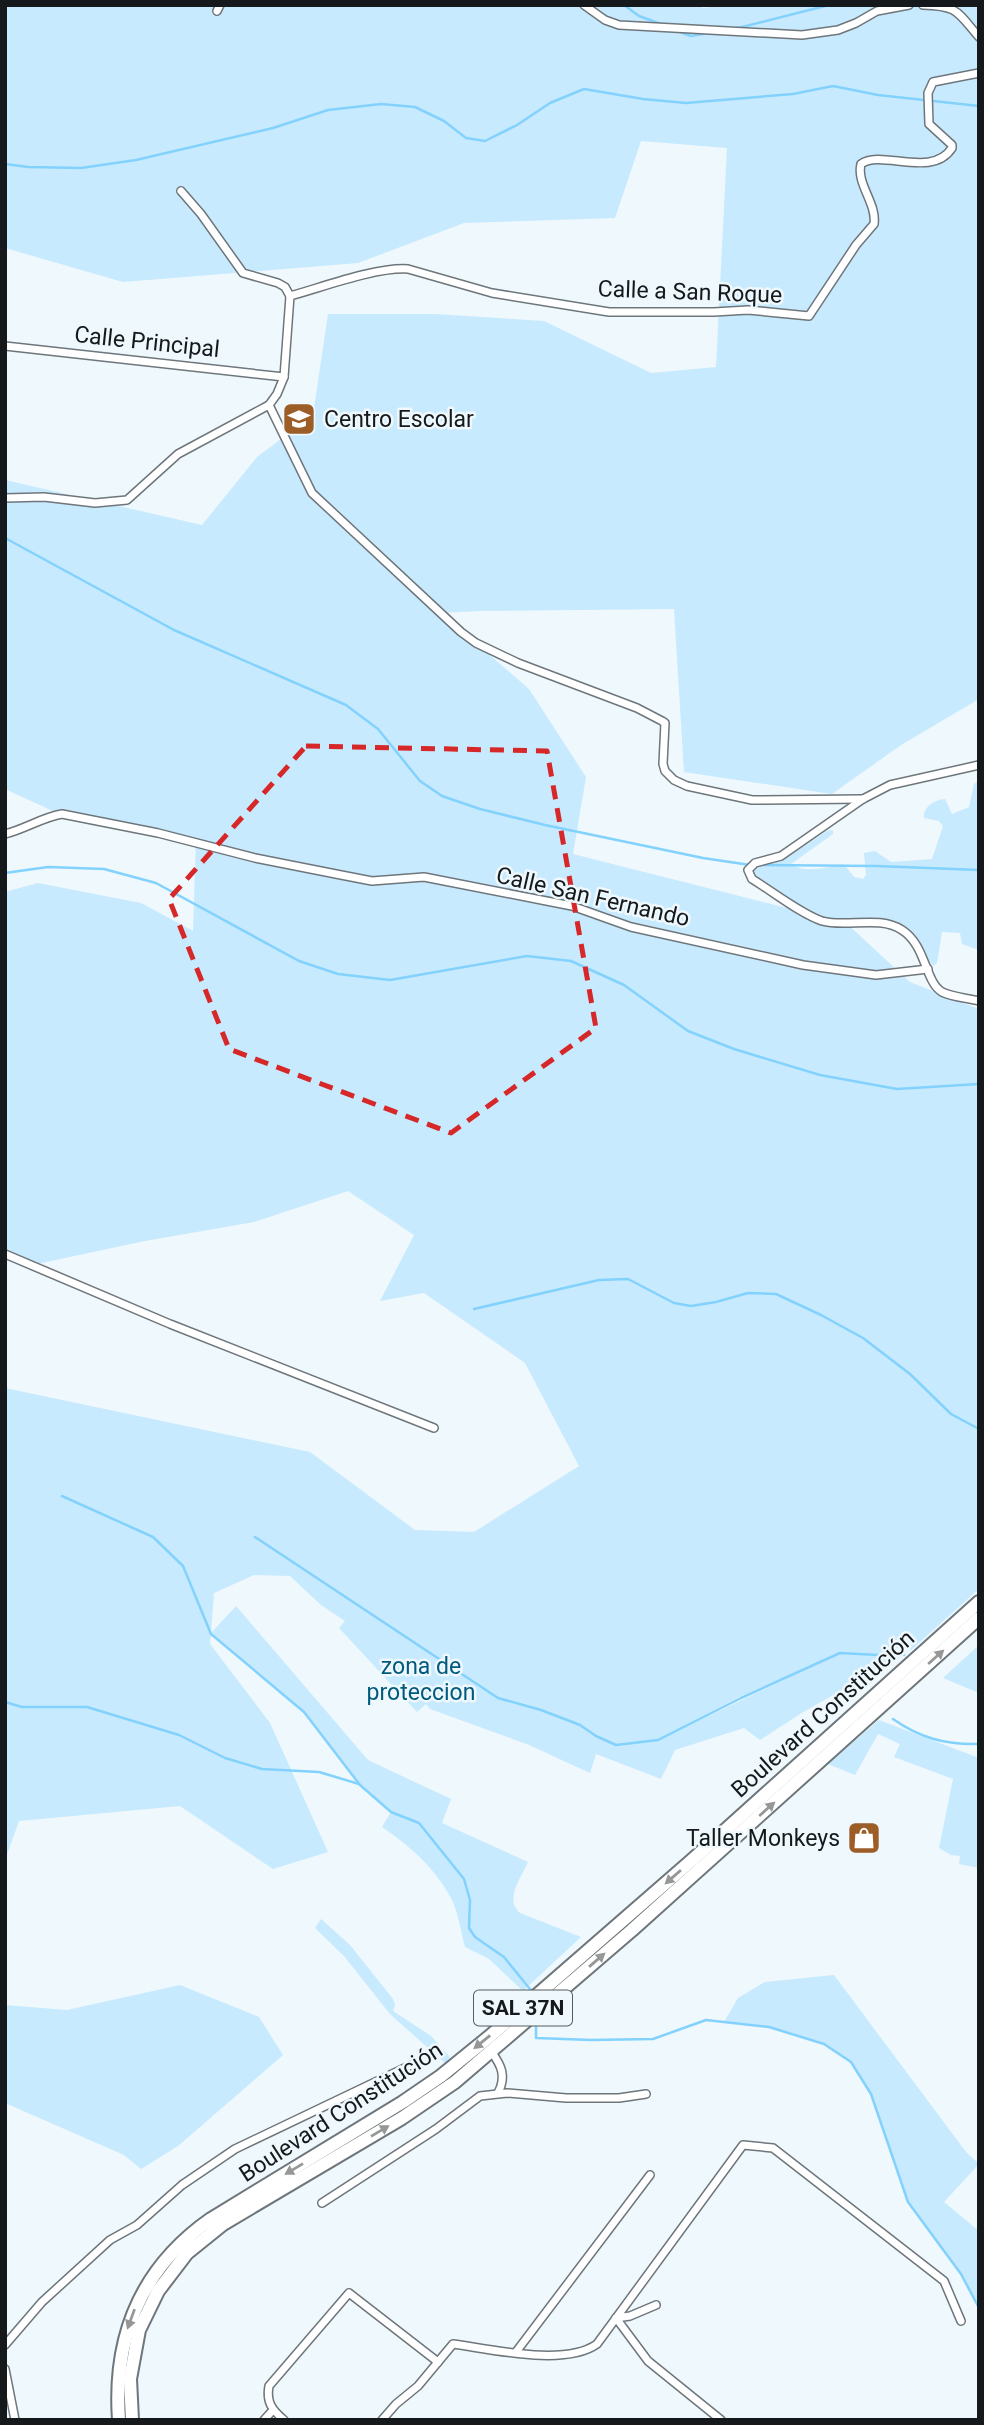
<svg xmlns="http://www.w3.org/2000/svg" width="984" height="2425" font-family="Roboto,sans-serif">
<style>
.green{fill:#c8eafe;fill-rule:evenodd}
.lines{fill:none;stroke-linecap:round;stroke-linejoin:round}
.stream{stroke:#83d2fd;stroke-width:2.5}
.minor-casing{stroke:#6e767b;stroke-width:10}
.trunk-casing{stroke:#6e767b;stroke-width:16}
.minor{stroke:#fff;stroke-width:7}
.trunk{stroke:#fff;stroke-width:12}
.oneway{fill:#969898}
.marked{fill:none;stroke:#d62828;stroke-width:5;stroke-dasharray:14 9;stroke-linejoin:round}
.labels{text-anchor:middle;dominant-baseline:central;stroke-width:5;stroke-linejoin:round;paint-order:stroke}
.shield{fill:#eef8fd;stroke:#575c5f;stroke-width:2}
.shield-label{font-size:21px;font-weight:bold;fill:#16191b}
.street-label{font-size:23px;fill:#16191b;stroke:#eef8fd}
.poi-label{font-size:23px;fill:#16191b;stroke:#eef8fd;text-anchor:start}
.park-label{font-size:23px;fill:#005a7d;stroke:#eef8fd}
</style>
<rect width="100%" height="100%" fill="#eef8fd"/>
<!-- green -->
<g class="green">
<path d="M5 5H694L704 8 725 5H979V699L901 745 832 794 684 772 674 609 480 611 441 613 529 689 586 777 573 854 815 915 757 879 753 876 754 868 791 855 827 831 833 830V834L791 864C805 874 828 867 844 864L854 877 863 879 866 875 864 853 875 851 891 862 932 859 943 826 939 821 924 818C923 807 934 800 945 799L952 814 969 807 974 784 977 782 979 788V950L962 944 960 933 942 932 937 963 933 966C924 956 922 941 913 932 897 915 859 918 838 920L845 922 910 982 979 1009V1589L911 1650 904 1646 883 1652 902 1651 904 1655 800 1714 760 1740 744 1728 675 1750 661 1779 596 1754 590 1773 529 1745 430 1709 426 1704 417 1712 339 1628 345 1621 321 1605 290 1576 254 1575 214 1593 211 1633 236 1606 368 1760 451 1799 442 1823 528 1862C521 1878 504 1899 520 1913L581 1937 523 1991 489 1959 465 1947C461 1931 458 1912 451 1898 435 1868 409 1845 382 1827L391 1812 360 1785 304 1712 211 1634 210 1644 270 1723 328 1852 273 1869 180 1806 19 1821 5 1860V1388L310 1452 415 1530 474 1532 579 1466 525 1363 424 1293 380 1301 414 1235 348 1191 254 1222 145 1241 32 1265 5 1254V892L38 883 141 903 193 931 196 838 70 819 5 789V480L202 525 257 457 313 415 328 314H435L544 321 651 373 716 367 727 148 641 141 615 218 464 223 358 263 123 282 5 248ZM813 1666 658 1740H657L741 1696Z"/>
<path d="M979 1645V1693L943 1678Z"/>
<path d="M879 1720 979 1758V1868L959 1864 960 1856 951 1855 939 1848 953 1779 894 1757 900 1744 878 1734 855 1775 828 1764Z"/>
<path d="M321 1919 350 1945 393 1999 395 2005 393 2011 431 2036 450 2057 445 2063 390 2014 344 1956 315 1928Z"/>
<path d="M834 1975 966 2152 979 2164 944 2202 979 2231V2308L961 2274 908 2202 871 2094 851 2062 823 2044 769 2027 724 2022 738 1998 765 1982Z"/>
<path d="M180 1985 259 2017 283 2055 178 2146 141 2169 124 2155 5 2103V2005L67 2010Z"/>
</g>
<g class="lines">
<!-- stream -->
<g class="stream">
<path d="M624 5 639 16 661 24"/>
<path d="M738 28 829 5"/>
<path d="M680 32 691 36 708 33"/>
<path d="M5 164 28 167 81 168 136 160 273 128 328 110 381 104 415 107 444 121 466 138 485 141 517 125 550 103 584 89 643 99 686 103 793 94 833 86 878 95 979 106"/>
<path d="M5 538 174 630 346 705 378 729 420 781 442 796 480 809 545 825 703 858 750 865"/>
<path d="M757 865 876 866 979 870"/>
<path d="M5 873 48 867 104 869 156 883 299 961 338 974 390 980 527 956 571 961 624 985 688 1031 734 1049 820 1075 897 1089 979 1084"/>
<path d="M474 1309 599 1280 628 1279 674 1303 691 1306 716 1302 748 1293 776 1294 821 1315 863 1338 910 1374 951 1414 979 1429"/>
<path d="M62 1496 153 1537 183 1566 211 1634 304 1712 360 1785 391 1812 419 1823 464 1879 470 1900 469 1928 475 1937 504 1957 534 1994"/>
<path d="M255 1537 498 1698 541 1710 580 1725 596 1736 616 1745 658 1740 741 1698 840 1653 878 1655 902 1651 904 1655"/>
<path d="M5 1702 22 1707H87L179 1735 225 1758 262 1769 319 1772 359 1784"/>
<path d="M893 1719C920 1738 946 1745 979 1744"/>
<path d="M536 2023V2038L591 2040 653 2039 706 2020 769 2027 824 2044 851 2062 871 2094 908 2202 961 2274 979 2308"/>
</g>
<defs>
<g id="minor">
<path d="M584 5 605 20 619 25 802 35 838 30 856 23 877 11 909 5"/>
<path d="M923 5C959 6 957 12 979 37"/>
<path d="M217 11 220 5"/>
<path d="M181 191 201 214 243 273 278 283 285 287 290 296"/>
<path d="M5 346 284 377"/>
<path d="M269 405 312 493 461 632 476 643 518 663 637 708 662 721 665 723 663 764 665 771 674 780 687 786 752 800 863 799"/>
<path d="M5 498 44 497 95 503 127 500 178 454 269 405 277 394 284 377 290 296C323 287 376 267 408 269L492 293 609 312H714L748 310 809 316 856 245 874 224C877 203 856 184 861 164 881 149 932 179 952 148V145L929 124 928 93 933 82 979 73"/>
<path d="M979 765 890 785 863 799 781 856 755 863 748 870 752 879C772 891 801 914 822 921 847 928 879 915 902 930 926 945 925 982 942 992 952 997 967 998 979 1001"/>
<path d="M5 834C25 829 43 817 62 814L158 833 255 858 341 875 372 881 424 877 572 906 631 927 803 965 876 975 928 969"/>
<path d="M5 1254 170 1324 434 1428"/>
<path d="M491 2051C501 2065 507 2076 498 2093"/>
<path d="M322 2203 436 2129 480 2096 507 2093 566 2098H619L646 2094"/>
<path d="M656 2305 630 2316 616 2318 648 2361 721 2420"/>
<path d="M5 2345 42 2302 110 2240 137 2225 182 2185 235 2149 413 2064"/>
<path d="M516 2352 650 2175"/>
<path d="M5 2369 15 2420"/>
<path d="M264 2420 273 2410"/>
<path d="M284 2420C272 2410 266 2402 269 2386L349 2293 438 2362"/>
<path d="M382 2420 396 2404 418 2386 453 2344C491 2349 565 2367 597 2344L743 2145 773 2148 944 2281 961 2321"/>
</g>
<g id="trunk">
<path d="M119 2420C113 2336 141 2268 211 2219L403 2102 441 2076 489 2037 691 1861 979 1602"/>
<path d="M132 2420 130 2379 139 2330 158 2291 187 2253 223 2224 402 2118 455 2082 632 1930 979 1618"/>
</g>
</defs>
<!-- minor casing -->
<use href="#minor" class="minor-casing"/>
<!-- trunk casing -->
<use href="#trunk" class="trunk-casing"/>
<!-- minor -->
<use href="#minor" class="minor"/>
<!-- trunk -->
<use href="#trunk" class="trunk"/>
</g>
<!-- one-way arrows -->
<defs><path id="oneway-solid" d="M-6-.8H1V-3.2L6.5 0L1 3.2V.8H-6Z" transform="scale(1.75)"/></defs>
<g class="oneway">
<use href="#oneway-solid" transform="translate(936 1657) rotate(-42)"/>
<use href="#oneway-solid" transform="translate(767 1809) rotate(-42)"/>
<use href="#oneway-solid" transform="translate(673 1877) rotate(139)"/>
<use href="#oneway-solid" transform="translate(597 1960) rotate(-41)"/>
<use href="#oneway-solid" transform="translate(482 2042) rotate(141)"/>
<use href="#oneway-solid" transform="translate(380 2131) rotate(-31)"/>
<use href="#oneway-solid" transform="translate(294 2169) rotate(149)"/>
<use href="#oneway-solid" transform="translate(131 2319) rotate(110)"/>
</g>
<!-- marked area -->
<path class="marked" d="M306 746 547 751 596 1028 451 1133 229 1049 169 899Z"/>
<!-- icons -->
<defs>
<symbol id="school-square" viewBox="-11 -11 22 22"><rect x="-9" y="-9" width="18" height="18" rx="4" fill="#9d5d27" stroke="#eef8fd"/><path d="M0-5L7-2L0 1L-7-2ZM-4 1L0 2.5L4 1V4Q0 6-4 4Z" fill="#fff"/></symbol>
<symbol id="shop-square" viewBox="-11 -11 22 22"><rect x="-9" y="-9" width="18" height="18" rx="4" fill="#9d5d27" stroke="#eef8fd"/><path d="M-5-2.5h2.3a2.7 3.5 0 0 1 5.4 0H5L5.5 6h-11ZM-1.5-2.5h3a1.5 2.3 0 0 0-3 0Z" fill="#fff"/></symbol>
</defs>
<g fill-rule="evenodd">
<use href="#school-square" x="280" y="400" width="38" height="38"/>
<use href="#shop-square" x="845" y="1819" width="38" height="38"/>
</g>
<g class="labels">
<!-- shield labels -->
<rect class="shield" x="474" y="1990.5" width="98" height="35" rx="5"/>
<g class="shield-label">
<text x="523" y="2008">SAL 37N</text>
</g>
<!-- street labels -->
<g class="street-label">
<text transform="translate(690 292) rotate(2)">Calle a San Roque</text>
<text transform="translate(147 342) rotate(6)">Calle Principal</text>
<text transform="translate(593 897) rotate(13)">Calle San Fernando</text>
<text transform="translate(823 1714) rotate(-42)">Boulevard Constitución</text>
<text transform="translate(341 2112) rotate(-33)">Boulevard Constitución</text>
</g>
<!-- poi labels -->
<g class="poi-label">
<text x="324" y="419">Centro Escolar</text>
<text x="840" y="1838" text-anchor="end">Taller Monkeys</text>
</g>
<!-- park labels -->
<g class="park-label">
<text x="421" y="1666">zona de<tspan x="421" dy="26">proteccion</tspan></text>
</g>
</g>
<!-- border -->
<rect width="984" height="2425" fill="none" stroke="#16191b" stroke-width="14"/>
</svg>
